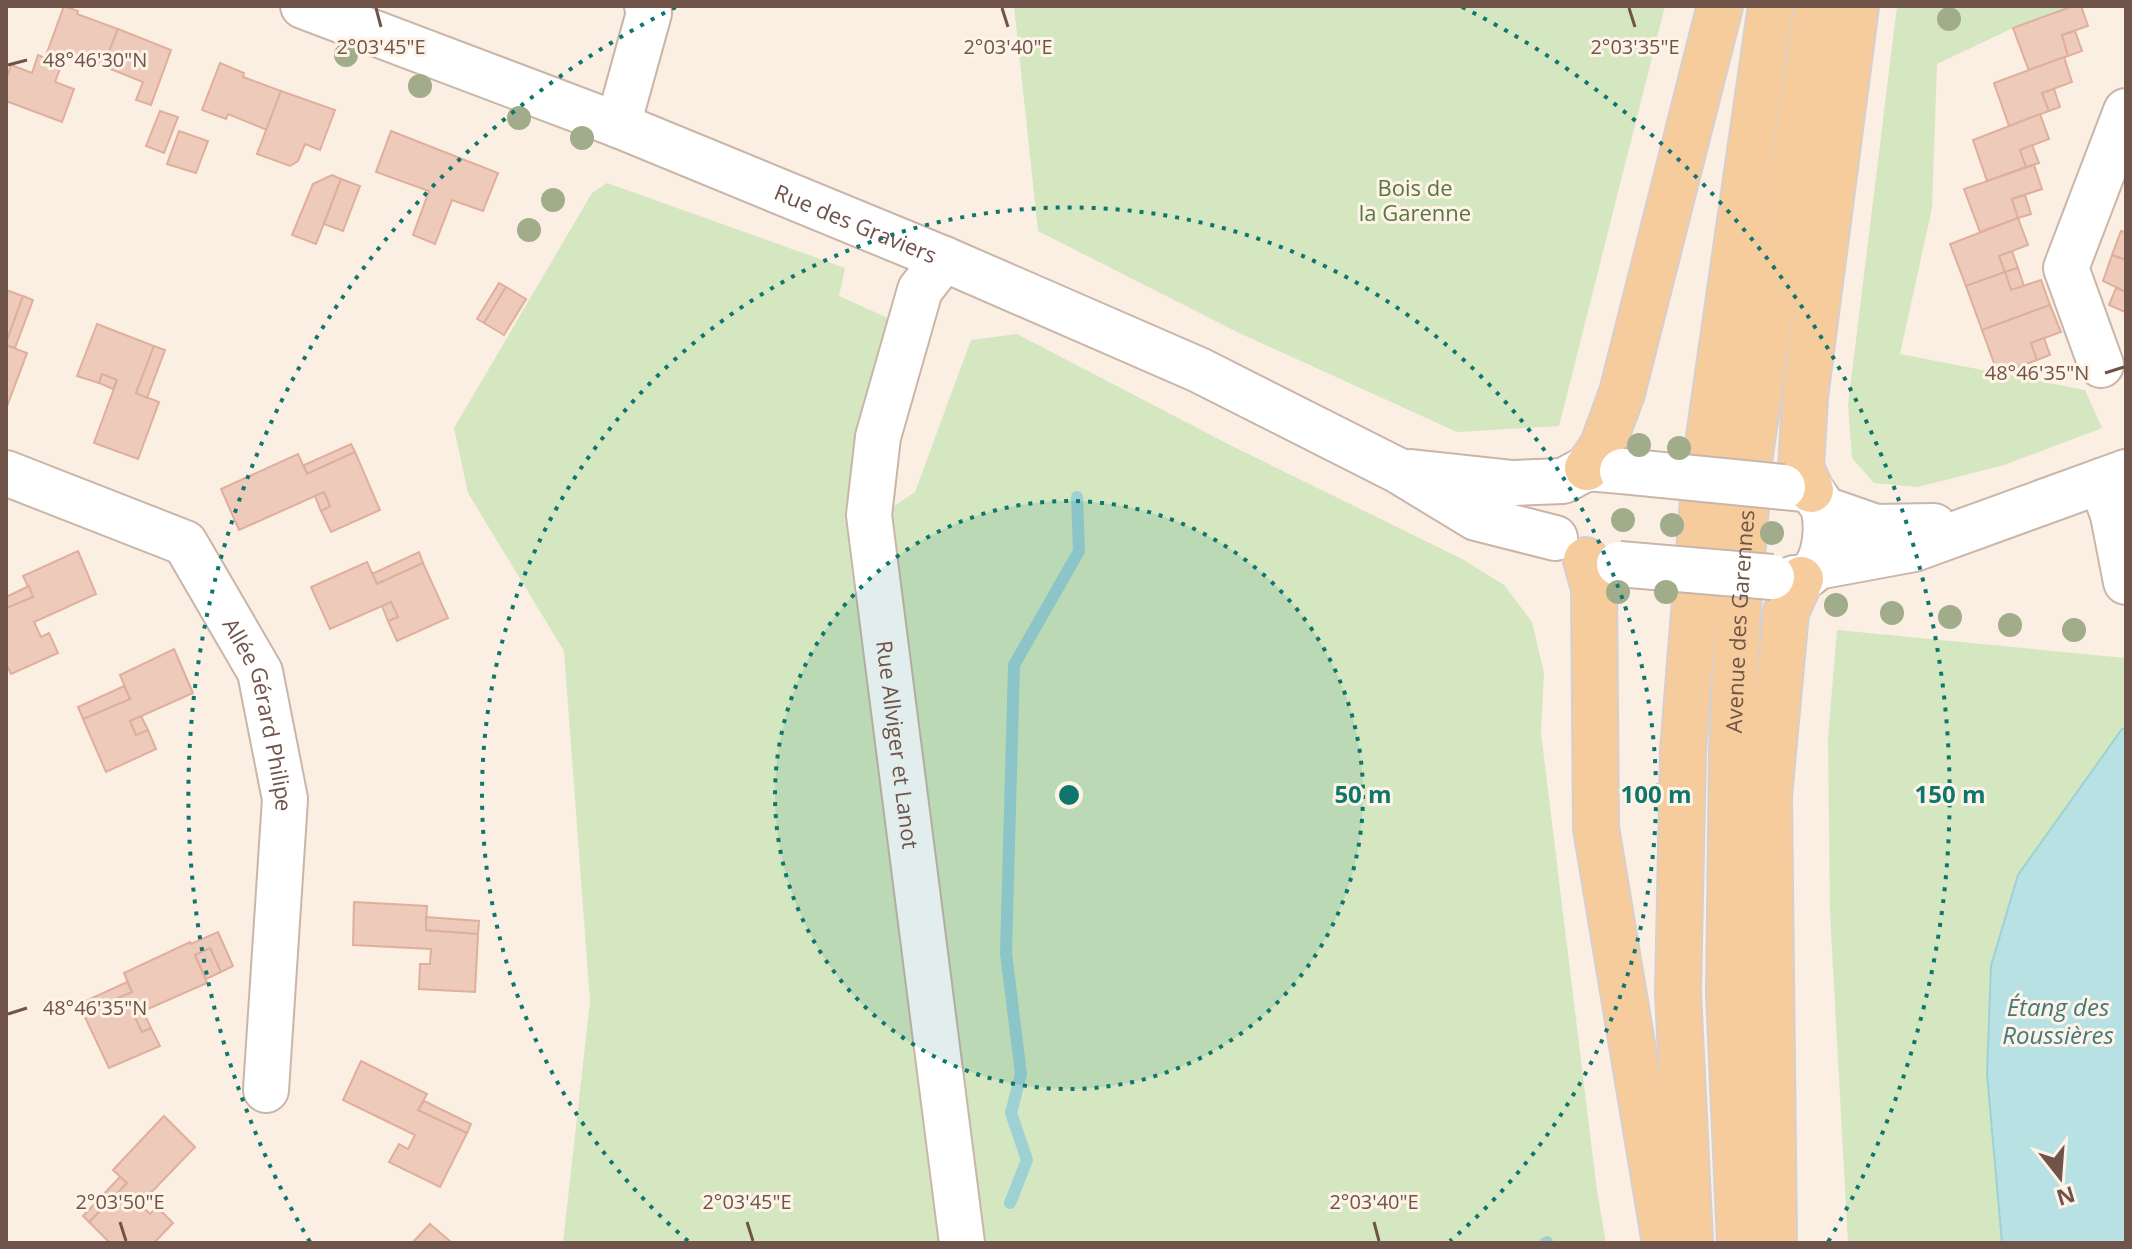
<svg xmlns="http://www.w3.org/2000/svg" width="2132" height="1249" font-family="'Open Sans',sans-serif">
<style>
.green{fill:#d4e7c1}
.water{fill:#b8e1e3;stroke:#9ed1d4;stroke-width:2}
.lines{fill:none;stroke-linecap:round;stroke-linejoin:round}
.stream{stroke:#9ed1d4;stroke-width:12}
.building{fill:#eecabb;stroke:#e0af9c;stroke-width:2}
.minor-casing{stroke:#cab5a9;stroke-width:48}
.major-casing{stroke:#d7cfcc;stroke-width:48}
.minor{stroke:#fff;stroke-width:44}
.major{stroke:#f6cc9d;stroke-width:44}
.minor-bridge-casing{stroke:#cab5a9;stroke-width:48;stroke-linecap:butt}
.minor-bridge{stroke:#fff;stroke-width:44}
.tree{fill:#a1ac8a}
.ticks{fill:none;stroke:#70544a;stroke-width:3}
.ring{fill:none;stroke:#0f766e;stroke-width:4;stroke-dasharray:4 8}
.labels{text-anchor:middle;dominant-baseline:central;stroke-width:6;stroke-linejoin:round;paint-order:stroke}
.park-label{font-size:22px;fill:#577642;stroke:#fef3e7}
.street-label{font-size:22px;fill:#70544a;stroke:#fef3e7}
.water-label{font-size:24px;font-style:italic;fill:#42797c;stroke:#fef3e7}
.ticks-label{font-size:20px;text-anchor:middle;fill:#70544a;stroke:#fef3e7;stroke-width:6;stroke-linejoin:round;paint-order:stroke}
.centre{fill:#0f766e;stroke:#fef3e7;stroke-width:4}
.ring-label{font-size:24px;text-anchor:middle;font-weight:bold;fill:#0f766e;stroke:#fef3e7;stroke-width:6;stroke-linejoin:round;paint-order:stroke}
</style>
<rect width="100%" height="100%" fill="#fbeee2"/>
<!-- green -->
<g class="green">
<path d="M1014 6H1665L1559 426 1457 432 1239 333 1038 231Z"/>
<path d="M1897 6H2073L2013 28 1937 64 1932 208 1900 354 2085 390 2102 428 2004 465 1918 487 1874 483 1852 458 1848 405Z"/>
<path d="M607 183 845 268 839 296 890 319 882 514 915 492 971 340 1017 334 1228 444 1462 559 1504 585 1532 622 1544 673 1541 733 1597 1191 1606 1243H563L590 1001 564 651 468 493 454 428 592 193Z"/>
<path d="M1837 630 2126 658V1243H1848L1830 913 1828 738Z"/>
</g>
<!-- water -->
<path class="water" d="M2122 729H2126V1243H2002L1987 1074 1991 966 2018 875Z"/>
<g class="lines">
<!-- stream -->
<g class="stream">
<path d="M1010 1203 1027 1160 1011 1113 1021 1074 1006 953 1014 665 1079 551 1077 497"/>
<path d="M1545 1243 1547 1242"/>
</g>
</g>
<!-- building -->
<g class="building">
<path d="M64 6 78 11 77 14 118 29 103 66 66 53 55 82 74 89 62 122 6 101V79L11 65 32 73 38 55 45 58Z"/>
<path d="M2073 6H2081L2088 26 2062 35 2068 56 2029 71 2013 28Z"/>
<path d="M118 29 171 50 151 105 136 100 143 82 103 66Z"/>
<path d="M2075 31 2082 51 2068 56 2062 35Z"/>
<path d="M2064 57 2072 82 2042 93 2049 111 2009 126 1994 83Z"/>
<path d="M220 63 244 73 243 77 281 91 267 130 228 114 226 119 202 110Z"/>
<path d="M2054 89 2060 107 2049 111 2042 93Z"/>
<path d="M281 91 335 110 320 150 305 144 298 161 290 166 257 154Z"/>
<path d="M160 111 178 117 164 153 146 146Z"/>
<path d="M2040 114 2049 139 2020 150 2026 167 1987 181 1973 140Z"/>
<path d="M179 131 208 141 196 173 167 164Z"/>
<path d="M391 131 498 173 483 211 452 200 435 244 413 235 429 191 376 172Z"/>
<path d="M2032 145 2039 163 2026 167 2020 150Z"/>
<path d="M2034 165 2042 189 2012 199 2018 218 1980 232 1964 189Z"/>
<path d="M332 175 341 179 316 244 292 235 313 184Z"/>
<path d="M341 179 360 186 343 231 324 224Z"/>
<path d="M2025 195 2031 214 2018 218 2012 199Z"/>
<path d="M2018 218 2028 245 1999 256 2005 272 1966 286 1950 244Z"/>
<path d="M2121 231 2126 232V260L2112 255Z"/>
<path d="M2012 251 2018 268 2005 272 1999 256Z"/>
<path d="M2112 255 2126 260V292L2103 281Z"/>
<path d="M2018 268 2024 286 2011 290 2005 272Z"/>
<path d="M2005 272 2011 290 2041 280 2050 305 1982 330 1966 286Z"/>
<path d="M499 283 506 287 484 323 477 319Z"/>
<path d="M506 287 526 299 504 335 484 323Z"/>
<path d="M2116 288 2126 292 2125 312 2109 305Z"/>
<path d="M6 290 23 296 6 343Z"/>
<path d="M23 296 33 300 15 348 6 345V343Z"/>
<path d="M2050 305 2061 332 2031 343 2037 360 1998 374 1982 330Z"/>
<path d="M97 324 154 346 136 393 159 402 138 459 94 443 117 380 102 374 99 383 77 376Z"/>
<path d="M2044 338 2050 355 2037 360 2031 343Z"/>
<path d="M6 345 27 353 6 409Z"/>
<path d="M154 346 165 350 147 398 136 393Z"/>
<path d="M102 374 117 380 113 389 99 383Z"/>
<path d="M351 444 355 452 307 474 304 465Z"/>
<path d="M355 452 380 510 331 532 321 511 330 506 324 492 239 530 221 489 298 454 307 474Z"/>
<path d="M324 492 330 506 321 511 315 496Z"/>
<path d="M78 551 96 594 34 622 41 637 49 633 58 653 11 674 6 664V608L33 597 23 576Z"/>
<path d="M419 552 423 563 377 584 372 574Z"/>
<path d="M367 562 377 584 423 563 448 618 397 641 388 621 398 617 391 602 330 629 311 587Z"/>
<path d="M29 586 33 597 6 608V597Z"/>
<path d="M391 602 398 617 388 621 382 606Z"/>
<path d="M174 649 193 693 130 721 136 735 148 730 156 749 106 772 83 719 130 699 120 675Z"/>
<path d="M124 686 130 699 83 719 78 707Z"/>
<path d="M141 716 148 730 136 735 130 721Z"/>
<path d="M354 902 427 906 426 930 478 934 475 992 419 989 420 964H430L431 949 353 945Z"/>
<path d="M426 917 479 921 478 934 426 930Z"/>
<path d="M218 932 233 966 221 972 210 948 195 955 207 983 134 1015 142 1032 151 1028 160 1046 109 1068 83 1013 132 992 124 973 190 942 191 944Z"/>
<path d="M210 948 221 972 206 979 195 955Z"/>
<path d="M127 982 132 992 83 1013 79 1004Z"/>
<path d="M143 1011 151 1028 142 1032 134 1015Z"/>
<path d="M361 1061 427 1094 418 1110 467 1133 440 1187 389 1162 399 1144 408 1149 415 1135 343 1100Z"/>
<path d="M424 1101 471 1124 467 1133 418 1110Z"/>
<path d="M164 1116 195 1147 140 1204 150 1214 157 1207 173 1223 154 1243H110L89 1222 127 1183 113 1170Z"/>
<path d="M120 1177 127 1183 89 1222 83 1216Z"/>
<path d="M430 1224 452 1243H412Z"/>
</g>
<g class="lines">
<defs>
<g id="minor">
<path id="s1" d="M303 6 618 125 944 259 1199 370 1397 470 1476 518 1555 538"/>
<path d="M618 125 649 13 647 6"/>
<path id="s2" d="M944 259 920 290 878 437 869 515 962 1243"/>
<path d="M2101 365 2066 268 2126 111"/>
<path d="M1411 472 1513 483 1563 481 1587 468 1622 471"/>
<path id="s3" d="M6 473 185 543 260 672 285 799 266 1090"/>
<path d="M2101 481 2113 515 2126 582"/>
<path d="M1783 487 1811 490C1815 496 1822 504 1824 511 1829 533 1824 580 1794 578"/>
<path d="M1824 509 1876 527 1934 526"/>
<path d="M1817 567 1914 549 2126 472"/>
</g>
<g id="major">
<path d="M1587 468 1602 447 1622 393 1720 6"/>
<path d="M1811 490 1801 468 1805 397 1856 6"/>
<path d="M1586 560 1594 588 1596 828 1665 1243"/>
<path d="M1690 1243 1678 992 1683 751 1707 451 1771 6"/>
<path id="s4" d="M1740 1243 1729 993 1732 751 1738 609 1750 454 1817 6"/>
<path d="M1774 1243 1769 796 1786 612 1801 579"/>
</g>
</defs>
<!-- minor casing -->
<use href="#minor" class="minor-casing"/>
<!-- major casing -->
<use href="#major" class="major-casing"/>
<!-- minor -->
<use href="#minor" class="minor"/>
<!-- major -->
<use href="#major" class="major"/>
<defs>
<g id="minor-bridge">
<path d="M1622 471 1783 487"/>
<path d="M1619 564 1772 577"/>
</g>
</defs>
<!-- minor-bridge casing -->
<use href="#minor-bridge" class="minor-bridge-casing"/>
<!-- minor-bridge -->
<use href="#minor-bridge" class="minor-bridge"/>
</g>
<!-- trees -->
<g class="tree">
<circle cx="1949" cy="19" r="12"/>
<circle cx="346" cy="55" r="12"/>
<circle cx="420" cy="86" r="12"/>
<circle cx="519" cy="118" r="12"/>
<circle cx="582" cy="138" r="12"/>
<circle cx="553" cy="200" r="12"/>
<circle cx="529" cy="230" r="12"/>
<circle cx="1639" cy="445" r="12"/>
<circle cx="1679" cy="448" r="12"/>
<circle cx="1623" cy="520" r="12"/>
<circle cx="1672" cy="525" r="12"/>
<circle cx="1772" cy="533" r="12"/>
<circle cx="1618" cy="592" r="12"/>
<circle cx="1666" cy="592" r="12"/>
<circle cx="1836" cy="605" r="12"/>
<circle cx="1892" cy="613" r="12"/>
<circle cx="1950" cy="617" r="12"/>
<circle cx="2010" cy="625" r="12"/>
<circle cx="2074" cy="630" r="12"/>
</g>
<!-- ticks -->
<path class="ticks" d="M376 8 381 27M1002 8 1008 27M1629 8 1635 27M8 65 27 60M2105 373 2124 367M8 1014 27 1008M120 1222 126 1241M747 1222 753 1241M1374 1222 1379 1241"/>
<!-- distance rings -->
<circle cx="1069" cy="795" r="294" fill="#0f766e" fill-opacity=".12"/>
<g class="ring">
<circle cx="1069" cy="795" r="294"/>
<path d="M688 1241A587 587 0 1 1 1450 1241"/>
<path d="M310 1242A881 881 0 0 1 676 7M1462 7A881 881 0 0 1 1828 1242"/>
</g>
<g class="labels">
<!-- park labels -->
<g class="park-label">
<text x="1415" y="187">Bois de<tspan x="1415" dy="25">la Garenne</tspan></text>
</g>
<!-- street labels -->
<g class="street-label">
<text stroke="none"><textPath href="#s1" startOffset="594">Rue des Graviers</textPath></text>
<text stroke="none"><textPath href="#s4" startOffset="622">Avenue des Garennes</textPath></text>
<text stroke="none"><textPath href="#s3" startOffset="382">Allée Gérard Philipe</textPath></text>
<text stroke="none"><textPath href="#s2" startOffset="502">Rue Allviger et Lanot</textPath></text>
</g>
<!-- water labels -->
<g class="water-label">
<text x="2058" y="1006">Étang des<tspan x="2058" dy="28">Roussières</tspan></text>
</g>
</g>
<g class="ticks-label">
<text x="381" y="54">2°03'45"E</text>
<text x="1008" y="54">2°03'40"E</text>
<text x="1635" y="54">2°03'35"E</text>
<text x="95" y="67">48°46'30"N</text>
<text x="2037" y="380">48°46'35"N</text>
<text x="95" y="1015">48°46'35"N</text>
<text x="120" y="1209">2°03'50"E</text>
<text x="747" y="1209">2°03'45"E</text>
<text x="1374" y="1209">2°03'40"E</text>
</g>
<circle cx="1069" cy="795" r="12" class="centre"/>
<g class="ring-label">
<text x="1363" y="803">50 m</text>
<text x="1656" y="803">100 m</text>
<text x="1950" y="803">150 m</text>
</g>
<!-- border -->
<rect width="2132" height="1249" fill="none" stroke="#70544a" stroke-width="16"/>
<!-- north arrow -->
<g transform="translate(2060 1177) rotate(163)" stroke="#fef3e7" stroke-width="6" paint-order="stroke">
<path d="M0-6L14 30L0 20L-14 30Z" fill="#70544a"/>
<text y="-12" font-size="22" font-weight="bold" text-anchor="middle" fill="#70544a">N</text>
</g>
</svg>
